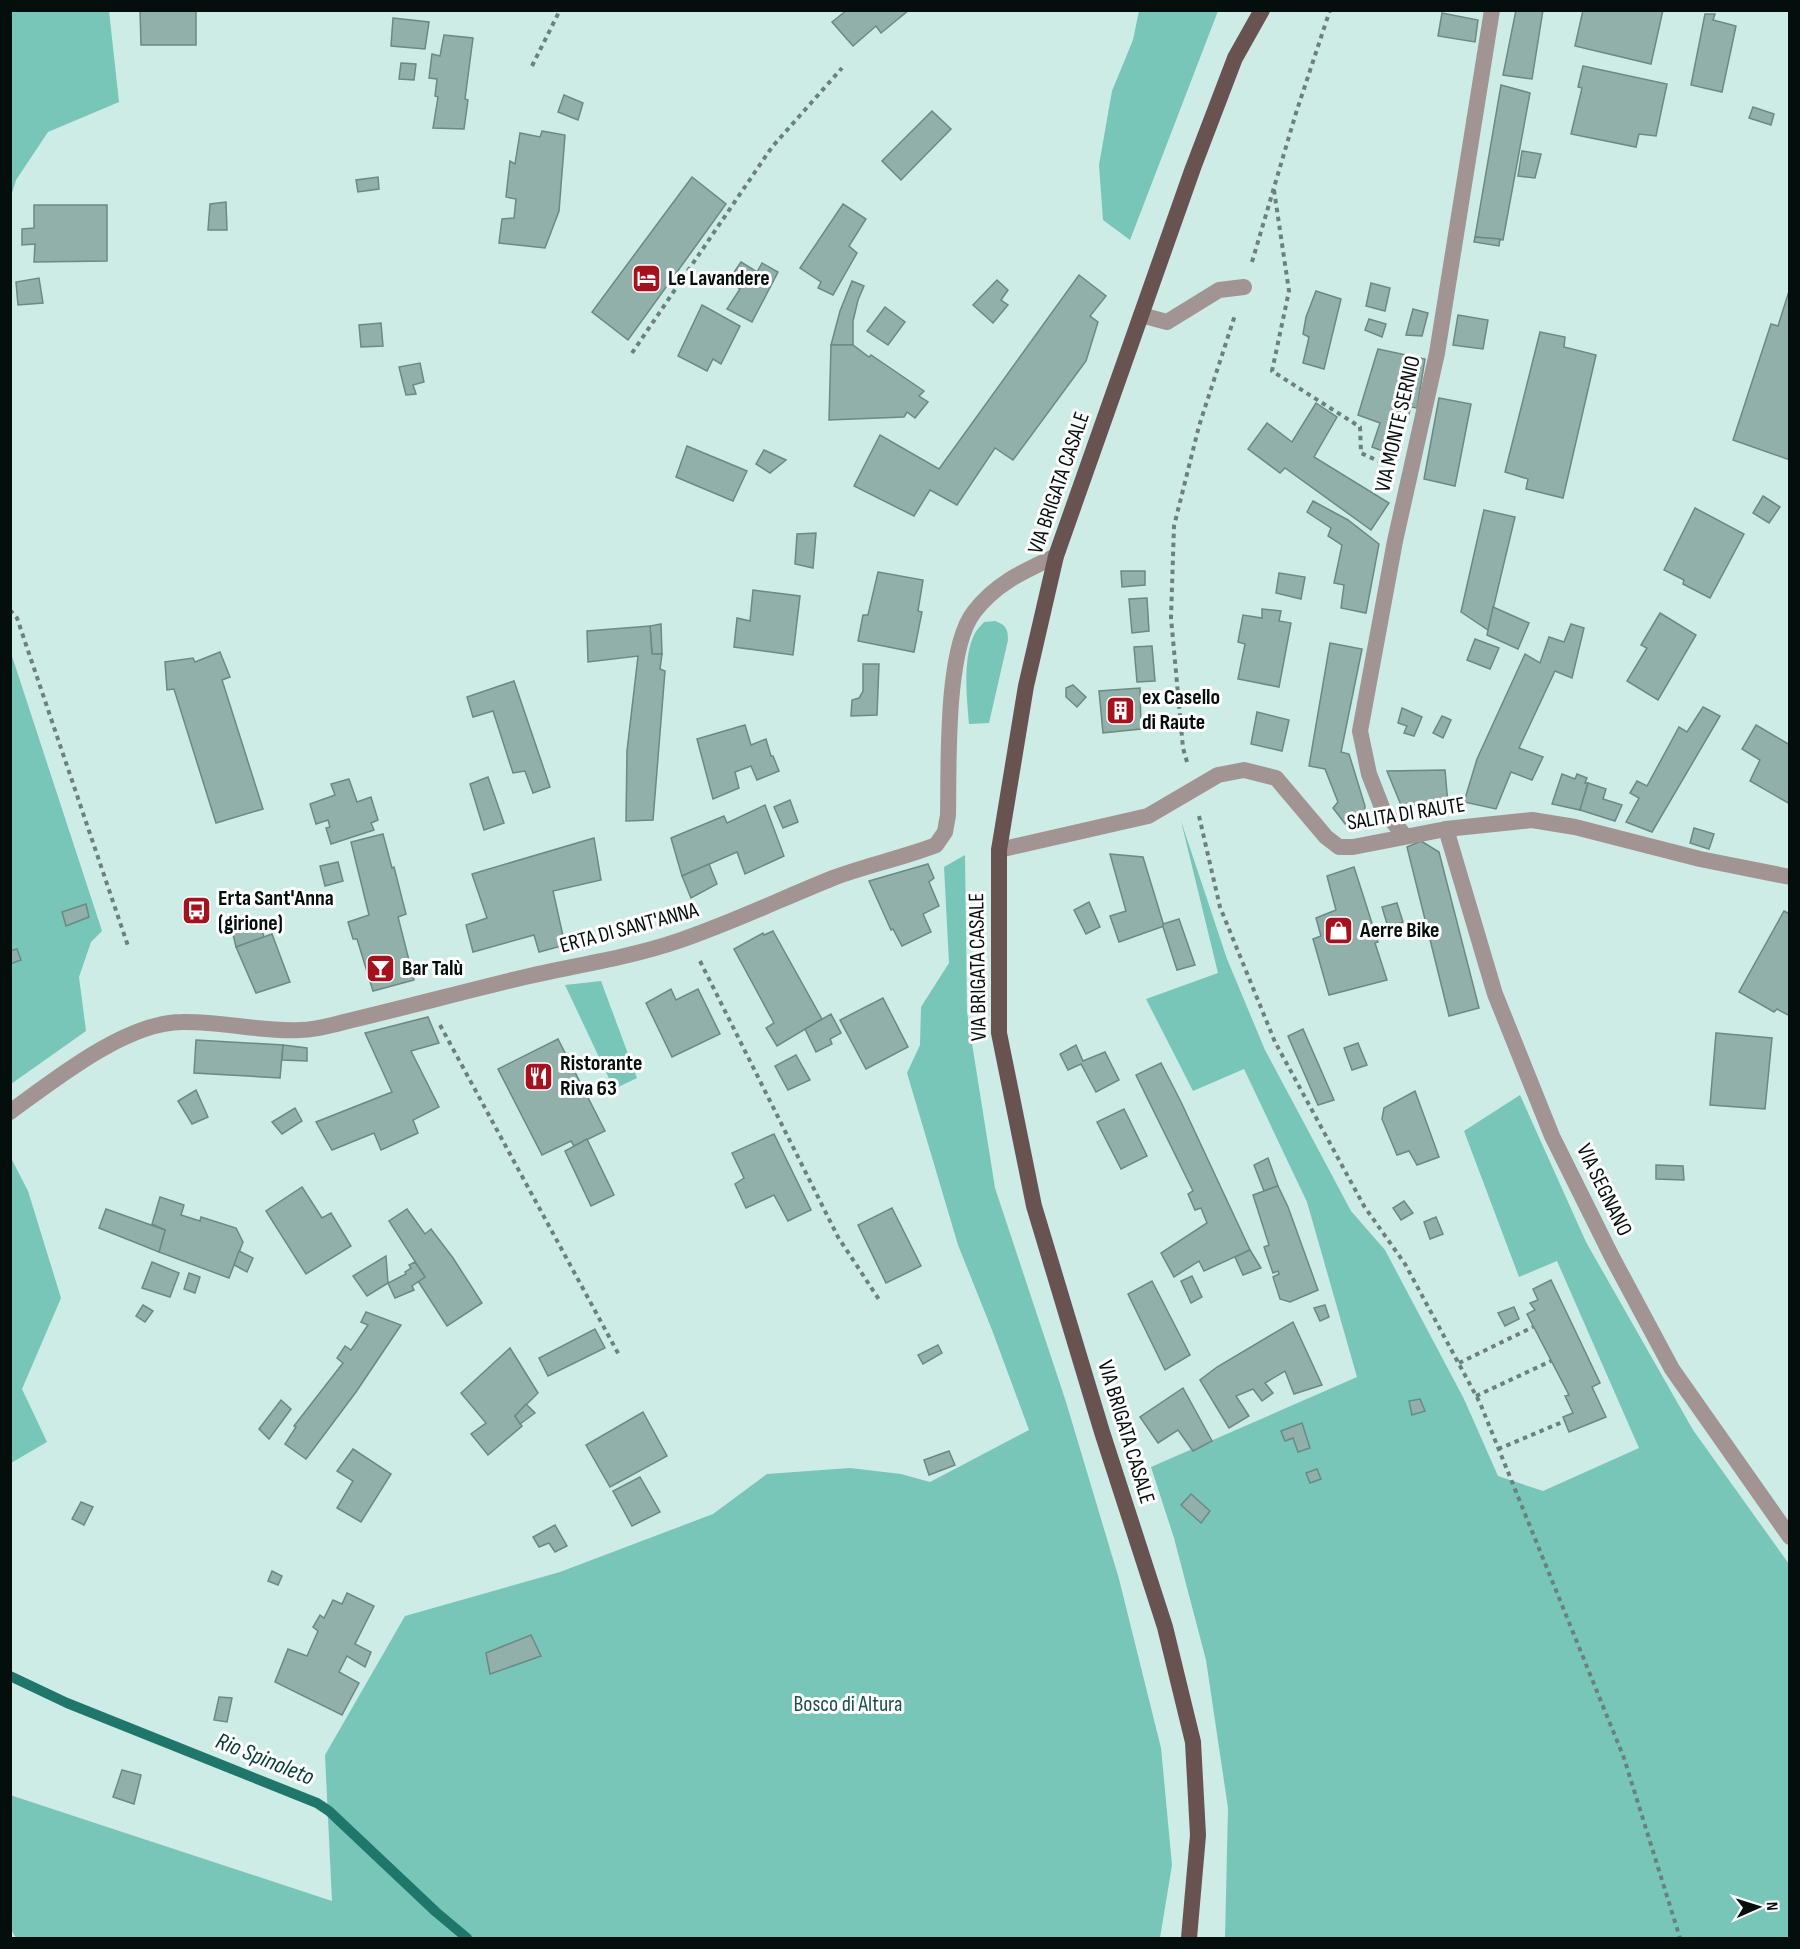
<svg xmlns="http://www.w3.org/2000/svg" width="1800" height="1949" font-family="'Sofia Sans Condensed',sans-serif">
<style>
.green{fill:#77c6b8}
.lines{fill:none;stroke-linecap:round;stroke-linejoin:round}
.stream{stroke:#1f776b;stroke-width:10}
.building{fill:#91b0aa;stroke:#6c8983;stroke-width:1.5}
.path{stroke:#6c817d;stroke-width:4;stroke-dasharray:4.5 4.5;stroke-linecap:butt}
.service{stroke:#a19492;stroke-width:16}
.minor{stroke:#a19492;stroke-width:16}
.tertiary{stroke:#a19492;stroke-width:16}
.primary{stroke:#695351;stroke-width:16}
.labels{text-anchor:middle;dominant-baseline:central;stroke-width:6;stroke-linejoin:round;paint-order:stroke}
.poi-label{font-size:22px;font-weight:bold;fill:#040e0c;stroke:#fff;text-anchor:start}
.street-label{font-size:22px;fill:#040e0c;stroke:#fff}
.park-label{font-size:22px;fill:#1c4d46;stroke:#fff}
.water-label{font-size:24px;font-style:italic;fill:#073d36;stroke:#fff}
</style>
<rect width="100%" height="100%" fill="#ccece5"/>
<!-- green -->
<g class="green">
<path d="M11 10 109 11 119 102 48 132 16 180 11 196Z"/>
<path d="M1139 11H1218L1130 240 1103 220 1099 165 1112 91 1133 40Z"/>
<path d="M995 621C1006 625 1008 629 1008 640L989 723 969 724C967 697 962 658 975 633 977 629 981 626 984 622Z"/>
<path d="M10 650 102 931 91 942 79 977 86 1031 11 1084Z"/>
<path d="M1181 821 1227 959 1265 1050 1351 1211 1385 1250 1464 1399 1498 1476 1543 1491 1639 1448 1557 1261 1519 1277 1464 1131 1520 1095 1586 1242 1693 1430 1789 1564V1938H1225L1228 1808 1206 1660 1174 1538 1151 1467 1357 1377 1307 1202 1244 1069 1193 1091 1146 999 1218 973Z"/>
<path d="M965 855 967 1012 995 1188 1066 1402 1119 1579 1161 1748 1172 1865 1160 1938H16L10 1928V1795L332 1901 325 1755 405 1616 560 1572 713 1514 767 1474 850 1468 901 1474 930 1482 1029 1430 992 1330 958 1245 907 1073 920 1045 921 1007 949 963 944 867Z"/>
<path d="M601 981 637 1078 614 1089 565 985Z"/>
<path d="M10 1156 28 1191 61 1298 22 1389 47 1442 11 1463Z"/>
</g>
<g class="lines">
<!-- stream -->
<path class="stream" d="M10 1676 67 1703 317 1803 329 1811 436 1912 467 1938"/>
</g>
<!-- building -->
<g class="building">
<path d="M140 10H196V45H141Z"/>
<path d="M847 10H909L881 33 876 26 853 46 832 22Z"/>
<path d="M1516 10H1543L1532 79 1503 75Z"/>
<path d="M1583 10H1663L1651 64 1575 46Z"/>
<path d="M1442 13 1478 20 1475 42 1438 36Z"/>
<path d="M1705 14H1715L1713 20 1736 26 1722 92 1691 85Z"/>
<path d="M393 18 429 22 425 49 391 46Z"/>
<path d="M444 35 473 38 465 99 468 100 464 129 433 128 438 97 435 96 437 79 429 78 432 54 440 56Z"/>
<path d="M401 63 416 64 414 80 399 79Z"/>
<path d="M1583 66 1667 84 1656 136 1639 134 1636 147 1571 134 1582 88 1578 87Z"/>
<path d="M1501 85 1530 93 1503 240 1475 237Z"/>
<path d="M564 95 583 103 578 120 558 112Z"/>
<path d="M1753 107 1774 114 1771 125 1749 118Z"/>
<path d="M932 111 951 129 901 180 882 161Z"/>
<path d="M542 131 565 135 559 211 545 248 499 243 502 219 514 218 516 199 506 197 510 161 515 164 520 133 540 137Z"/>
<path d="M1522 151 1541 154 1535 178 1518 176Z"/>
<path d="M378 177 379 189 358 192 356 180Z"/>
<path d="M692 177 726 204 628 340 592 312Z"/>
<path d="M226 202 227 230H208L210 204Z"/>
<path d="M843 204 866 219 849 246 857 253 833 295 818 288 821 282 800 268Z"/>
<path d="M34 205H107V261L34 262 35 244 22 245V229L34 228Z"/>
<path d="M1475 237 1500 239 1499 246 1474 242Z"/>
<path d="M741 262 757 272 762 263 778 272 752 322 727 309 740 289 728 281Z"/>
<path d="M1079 275 1106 296 1090 316 1098 322 1086 361 1013 460 995 448 957 505 930 490 914 516 854 486 880 435 939 469Z"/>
<path d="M39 278 43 303 18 305 16 282Z"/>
<path d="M997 280 1008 290 1001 300 1008 305 993 323 973 305Z"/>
<path d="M852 281 864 286 858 300 853 321V345H831L840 311Z"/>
<path d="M1371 283 1390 288 1385 311 1366 306Z"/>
<path d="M1790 288V460L1733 440 1771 324 1778 326Z"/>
<path d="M1316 291 1341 299 1324 369 1303 363 1309 337 1303 334 1306 317Z"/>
<path d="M702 305 740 326 721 364 713 359 707 371 678 356Z"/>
<path d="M885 307 905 322 888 345 867 331Z"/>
<path d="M1413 309 1428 313 1422 336 1406 335Z"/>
<path d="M1458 315 1488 320 1483 349 1453 345Z"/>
<path d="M1369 319 1386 324 1382 337 1365 330Z"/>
<path d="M381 323 383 346 361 347 359 325Z"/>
<path d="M1540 332 1565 337 1564 347 1596 355 1563 498 1526 489 1528 479 1505 472Z"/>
<path d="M831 345H853L869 357 871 355 924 391 919 396 928 402 915 418 907 412 904 417 829 420Z"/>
<path d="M1378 349 1425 359 1417 408 1411 407 1396 456 1372 447 1380 423 1358 415Z"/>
<path d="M420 363 424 382 413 385 416 394 406 395 399 367Z"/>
<path d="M1439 398 1471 404 1455 486 1424 479Z"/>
<path d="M1316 403 1337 417 1314 457 1389 503 1371 530 1285 468 1280 473 1248 449 1267 423 1292 442Z"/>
<path d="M687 446 747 471 733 501 676 477Z"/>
<path d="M764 450 786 460 770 473 756 464Z"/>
<path d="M1763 496 1780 507 1769 523 1753 513Z"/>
<path d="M1313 501 1348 520 1379 544 1366 613 1341 608 1344 585 1334 583 1342 545 1328 536 1331 528 1307 512Z"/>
<path d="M1695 508 1744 534 1710 598 1683 584 1684 580 1664 570Z"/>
<path d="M1484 510 1515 517 1488 630 1461 612Z"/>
<path d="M816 533 813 568 795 564 797 534Z"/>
<path d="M1121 571H1145V585L1122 587Z"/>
<path d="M878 572 923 580 918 611 922 612 914 652 858 641 863 615H868Z"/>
<path d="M1279 573 1305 577 1301 599 1276 593Z"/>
<path d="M753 590 800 596 793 655 734 647 737 618 750 621Z"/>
<path d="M1147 598 1149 631 1132 633 1129 599Z"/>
<path d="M1493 607 1529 623 1518 649 1487 635Z"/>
<path d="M1262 609 1281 611 1279 621 1291 623 1279 687 1238 679 1245 644 1238 642 1243 615 1262 618Z"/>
<path d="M1660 613 1696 635 1658 700 1627 681 1647 648 1641 645Z"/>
<path d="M661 624 662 654H652L650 626Z"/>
<path d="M1571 624 1584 628 1572 678 1555 671 1519 748 1543 757 1532 780 1511 772 1496 809 1464 802 1477 759 1525 654 1540 663 1549 637 1564 642Z"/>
<path d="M650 626 652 654H662L660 669 665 671 653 820 626 821 627 751 638 656 588 662 587 631Z"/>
<path d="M1475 639 1499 648 1490 669 1467 660Z"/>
<path d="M1330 643 1362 649 1341 752 1349 754 1365 806 1364 822 1359 827 1346 825 1333 808 1338 802 1325 769 1309 766Z"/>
<path d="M1152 646 1155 681 1137 682 1134 647Z"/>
<path d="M220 652 230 677 222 680 263 809 216 823 174 689 167 690 165 662 193 658 195 662Z"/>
<path d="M863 664H879L877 715 851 716 852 700 859 698 863 691Z"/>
<path d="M514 681 550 787 533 793 525 771 513 773 493 711 473 717 467 697Z"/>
<path d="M1073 685 1086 697 1077 707 1066 697V688Z"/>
<path d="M1140 688 1141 729 1103 733 1099 691Z"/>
<path d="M1703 707 1720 716 1652 832 1626 822 1639 798 1630 793 1637 781 1647 786 1679 727 1687 732Z"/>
<path d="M1402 708 1422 717 1414 736 1404 733 1407 726 1398 723Z"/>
<path d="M1257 712 1289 720 1282 751 1251 744Z"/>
<path d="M1442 716 1451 720 1443 738 1433 733Z"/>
<path d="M745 725 751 745 766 739 771 756H773L779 771 757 780 751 766 735 772 739 788 713 799 697 739Z"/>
<path d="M1756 725 1790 745V804L1750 781 1760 760 1742 749Z"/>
<path d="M1445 770 1448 804 1401 805 1387 771Z"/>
<path d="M1562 774 1575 779 1577 774 1587 778 1585 783H1588L1580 810 1552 804Z"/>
<path d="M488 777 504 823 484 830 470 784Z"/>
<path d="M349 779 357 802 371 797 378 820 371 823 374 830 331 844 326 828 330 827 328 820 316 824 310 804 335 795 331 784Z"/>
<path d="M1588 783 1606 789 1603 799 1622 805 1615 821 1580 810Z"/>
<path d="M790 800 798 822 783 828 774 807Z"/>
<path d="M765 805 784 856 745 874 737 852 682 876 671 838 724 816 727 823Z"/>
<path d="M1694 828 1714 834 1709 849 1690 843Z"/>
<path d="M383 834 392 868 394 867 406 914 398 917 414 980 373 991 357 939H353L348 922 369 915 351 842Z"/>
<path d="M594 838 601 880 553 891 565 945 539 952 534 935 473 952 466 925 487 918 472 874Z"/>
<path d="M1421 841 1439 852 1479 1008 1449 1016 1407 847Z"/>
<path d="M1110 854 1143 857 1164 926 1119 942 1110 916 1126 911Z"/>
<path d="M338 862 343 881 325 886 320 866Z"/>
<path d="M709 864 717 884 691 898 682 876Z"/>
<path d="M928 864 934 878 929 882 939 906 923 914 931 932 902 946 893 929 891 930 869 881Z"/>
<path d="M1354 867 1378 942 1375 943 1387 980 1329 995 1313 939 1321 936 1316 918 1336 910 1327 876Z"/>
<path d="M1089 902 1100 927 1086 934 1074 910Z"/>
<path d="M1397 903 1403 922 1388 927 1382 907Z"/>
<path d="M86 904 89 917 66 926 62 912Z"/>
<path d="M1784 911 1790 914V1016L1777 1009 1774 1012 1739 992Z"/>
<path d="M1179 919 1195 965 1177 970 1163 927V924Z"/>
<path d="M260 922 264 937 236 947 232 930Z"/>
<path d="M773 931 822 1019 777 1046 766 1028 774 1023 734 949 763 933 764 935Z"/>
<path d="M272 934 290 982 256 993 236 947Z"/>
<path d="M17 949 21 960 10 964V951Z"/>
<path d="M671 989 676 1000 698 989 720 1034 672 1057 646 1003Z"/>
<path d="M883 998 908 1047 866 1069 840 1020Z"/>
<path d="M831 1014 841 1033 830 1039 832 1044 816 1052 805 1029Z"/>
<path d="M428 1017 439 1043 411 1051 439 1107 413 1120 418 1133 381 1150 374 1133 332 1150 316 1122 392 1092 365 1033Z"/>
<path d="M1303 1029 1334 1100 1318 1105 1288 1036Z"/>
<path d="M1716 1033 1772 1038 1765 1109 1710 1105Z"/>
<path d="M558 1039 605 1131 574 1146 571 1141 542 1155 498 1069Z"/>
<path d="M196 1040 283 1045 280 1078 194 1073Z"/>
<path d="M1358 1043 1367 1065 1352 1070 1344 1048Z"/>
<path d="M283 1045 307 1048V1061L282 1060Z"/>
<path d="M1076 1045 1083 1061 1105 1052 1119 1080 1096 1092 1081 1064 1068 1070 1060 1054Z"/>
<path d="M796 1055 810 1080 788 1090 775 1066Z"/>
<path d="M1161 1063 1181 1102 1250 1250 1204 1271 1199 1261 1174 1277 1161 1253 1207 1223 1201 1208 1195 1210 1188 1194 1193 1191 1136 1075Z"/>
<path d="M196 1090 208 1117 192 1124 178 1101Z"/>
<path d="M1415 1091 1439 1157 1417 1165 1409 1151 1397 1155 1382 1119 1384 1108Z"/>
<path d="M295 1108 302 1121 282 1134 272 1122Z"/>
<path d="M1124 1109 1147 1156 1121 1169 1097 1122Z"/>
<path d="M774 1134 811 1210 788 1221 774 1195 746 1208 735 1184 744 1178 732 1153Z"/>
<path d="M587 1139 614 1195 591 1206 565 1151Z"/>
<path d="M1268 1158 1278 1186 1264 1191 1254 1165Z"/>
<path d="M1656 1165 1683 1166 1684 1180 1656 1179Z"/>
<path d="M1278 1186 1288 1207 1318 1290 1290 1302 1280 1299 1273 1277 1279 1274 1278 1271 1273 1273 1264 1247 1269 1245 1253 1195Z"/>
<path d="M302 1187 322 1218 331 1213 351 1246 306 1274 266 1211Z"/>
<path d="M160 1197 184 1205 181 1215 200 1221 201 1217 236 1228 243 1242 229 1278 159 1252 165 1230 152 1224Z"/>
<path d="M1404 1201 1413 1213 1401 1220 1393 1208Z"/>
<path d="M892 1208 921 1266 886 1283 858 1225Z"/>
<path d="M106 1209 165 1230 159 1252 99 1228Z"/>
<path d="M407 1209 425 1234 431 1229 453 1258 482 1303 447 1326 418 1281 425 1277 389 1221Z"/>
<path d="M1436 1217 1443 1234 1430 1239 1424 1222Z"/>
<path d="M1250 1250 1261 1268 1243 1275 1235 1257Z"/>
<path d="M239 1251 253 1258 247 1272 234 1265Z"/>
<path d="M386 1256 388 1283 367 1296 353 1276Z"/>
<path d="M152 1262 179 1273 170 1297 142 1288Z"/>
<path d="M415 1262 425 1277 412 1286 414 1290 395 1298 388 1283 406 1274 405 1272 411 1268 409 1265Z"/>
<path d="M189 1273 200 1277 195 1293 184 1289Z"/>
<path d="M1192 1276 1202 1297 1191 1303 1181 1281Z"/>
<path d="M1551 1280 1600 1383 1592 1387 1606 1417 1569 1432 1563 1417 1573 1413 1565 1396 1569 1395 1527 1314 1535 1310 1530 1303 1538 1300 1533 1289Z"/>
<path d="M1152 1281 1190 1355 1165 1370 1128 1294Z"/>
<path d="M143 1305 153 1311 145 1322 136 1316Z"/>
<path d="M1325 1305 1329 1317 1320 1321 1314 1308Z"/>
<path d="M1514 1307 1519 1319 1505 1326 1498 1313Z"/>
<path d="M366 1312 401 1325 356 1392 306 1459 285 1444 296 1427 294 1426 343 1363 337 1358 345 1346 351 1350 368 1325 361 1322Z"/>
<path d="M1293 1322 1322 1385 1294 1394 1285 1371 1265 1383 1273 1393 1262 1401 1253 1389 1236 1396 1249 1416 1229 1428 1200 1380 1217 1367Z"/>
<path d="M595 1329 605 1348 548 1376 539 1358Z"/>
<path d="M938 1345 942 1353 923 1364 918 1355Z"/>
<path d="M510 1348 538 1393 515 1416 522 1426 488 1455 471 1434 486 1423 461 1393Z"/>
<path d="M1183 1388 1212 1441 1193 1451 1178 1430 1158 1443 1140 1417Z"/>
<path d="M1420 1399 1425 1411 1412 1415 1409 1401Z"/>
<path d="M281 1400 291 1409 269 1439 259 1429Z"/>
<path d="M526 1404 535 1413 520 1424 515 1416Z"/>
<path d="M643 1412 667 1456 610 1487 586 1445Z"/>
<path d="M1302 1423 1310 1448 1298 1452 1293 1438 1285 1441 1281 1431Z"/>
<path d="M353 1449 391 1474 361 1522 337 1508 353 1481 337 1471Z"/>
<path d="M949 1451 955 1465 929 1475 924 1460Z"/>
<path d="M1317 1469 1321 1479 1310 1483 1306 1473Z"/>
<path d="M640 1477 660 1512 632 1526 613 1491Z"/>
<path d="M1191 1494 1210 1511 1201 1523 1181 1505Z"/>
<path d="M81 1502 93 1507 84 1525 72 1519Z"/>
<path d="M555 1525 567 1546 555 1552 549 1543 539 1547 533 1537Z"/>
<path d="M272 1571 282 1576 278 1585 268 1581Z"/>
<path d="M347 1593 374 1606 355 1644 371 1652 365 1667 347 1656 339 1672 359 1683 342 1715 275 1682 288 1649 307 1656 318 1631 313 1627 320 1615 324 1618 333 1600 342 1604Z"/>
<path d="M531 1635 541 1656 490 1674 486 1653Z"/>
<path d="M219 1697 232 1698 227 1722 214 1720Z"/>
<path d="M122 1770 141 1775 134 1804 113 1797Z"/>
</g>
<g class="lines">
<!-- path -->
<g class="path">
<path d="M532 66 560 10"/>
<path d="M1274 190 1289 291 1272 371 1360 427 1361 453 1385 464"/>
<path d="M1252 262 1296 113 1330 10"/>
<path d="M632 353 772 147 842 68"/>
<path d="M10 610 17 618 128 946"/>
<path d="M1187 762 1183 748 1171 618 1174 526 1199 426 1235 315"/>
<path d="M1199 816 1220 907 1275 1042 1364 1206 1405 1264 1480 1403 1624 1758 1680 1938"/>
<path d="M700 961 838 1237 880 1301"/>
<path d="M440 1025 619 1355"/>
<path d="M1459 1363 1533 1327"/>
<path d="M1476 1396 1551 1361"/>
<path d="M1498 1449 1565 1421"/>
</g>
<!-- service -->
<path class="service" d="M1141 315 1167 322 1219 290 1244 287"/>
<!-- minor -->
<g class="minor">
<path d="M1446 829 1495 994 1552 1136 1612 1257 1672 1369 1790 1537"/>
<path d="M1405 836 1383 810 1369 774 1360 731 1395 541 1437 353 1492 10"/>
<path d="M999 850 1148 816 1218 775 1244 770 1276 778 1326 837 1339 847H1353L1446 829 1532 820 1575 827 1700 859 1790 877"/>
</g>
<!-- tertiary -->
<path class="tertiary" d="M10 1112C54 1080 126 1022 182 1022 221 1021 260 1032 300 1030 316 1030 333 1025 348 1021 407 1007 466 991 525 977 576 965 628 958 678 941 731 923 781 899 833 878 867 865 903 858 936 845L945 832 948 815C949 766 945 649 974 612 996 583 1024 571 1056 556"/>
<!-- primary -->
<path class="primary" d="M1189 1938 1198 1835 1193 1742 1165 1627 1102 1432 1034 1206 999 1033V850L1026 686 1056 556 1193 168 1235 58 1262 10"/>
</g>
<!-- icons -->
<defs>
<symbol id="hotel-square" viewBox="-11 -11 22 22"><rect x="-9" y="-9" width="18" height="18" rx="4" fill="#a7101d" stroke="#fff"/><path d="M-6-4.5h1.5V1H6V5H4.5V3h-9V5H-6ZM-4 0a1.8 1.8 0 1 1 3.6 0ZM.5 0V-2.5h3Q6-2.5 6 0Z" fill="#fff"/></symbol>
<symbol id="building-square" viewBox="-11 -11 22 22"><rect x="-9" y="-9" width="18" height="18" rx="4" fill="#a7101d" stroke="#fff"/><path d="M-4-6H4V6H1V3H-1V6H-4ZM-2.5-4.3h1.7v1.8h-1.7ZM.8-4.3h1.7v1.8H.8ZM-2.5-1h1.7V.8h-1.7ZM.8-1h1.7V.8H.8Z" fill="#fff"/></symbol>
<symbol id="bus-square" viewBox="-11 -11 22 22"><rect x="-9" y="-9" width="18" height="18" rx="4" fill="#a7101d" stroke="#fff"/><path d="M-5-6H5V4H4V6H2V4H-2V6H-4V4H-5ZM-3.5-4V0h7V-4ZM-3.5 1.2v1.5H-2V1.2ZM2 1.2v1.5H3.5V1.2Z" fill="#fff"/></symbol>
<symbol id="shop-square" viewBox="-11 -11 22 22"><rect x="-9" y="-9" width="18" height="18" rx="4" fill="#a7101d" stroke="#fff"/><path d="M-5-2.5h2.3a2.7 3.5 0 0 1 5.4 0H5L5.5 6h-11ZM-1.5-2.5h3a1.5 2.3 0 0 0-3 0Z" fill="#fff"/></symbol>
<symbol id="bar-square" viewBox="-11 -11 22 22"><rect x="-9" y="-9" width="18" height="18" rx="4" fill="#a7101d" stroke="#fff"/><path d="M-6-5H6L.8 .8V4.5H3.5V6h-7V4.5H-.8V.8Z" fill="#fff"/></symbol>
<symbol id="restaurant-square" viewBox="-11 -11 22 22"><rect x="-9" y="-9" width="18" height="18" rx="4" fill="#a7101d" stroke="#fff"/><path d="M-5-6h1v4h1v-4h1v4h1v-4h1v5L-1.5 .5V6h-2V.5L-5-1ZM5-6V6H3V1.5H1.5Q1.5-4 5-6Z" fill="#fff"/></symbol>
</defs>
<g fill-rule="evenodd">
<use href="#hotel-square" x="630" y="262" width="33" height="33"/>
<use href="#building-square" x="1104" y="694" width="33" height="33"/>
<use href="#bus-square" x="180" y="894" width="33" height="33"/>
<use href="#shop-square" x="1322" y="914" width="33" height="33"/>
<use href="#bar-square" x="364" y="952" width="33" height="33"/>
<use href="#restaurant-square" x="522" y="1060" width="33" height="33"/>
</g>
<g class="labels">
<!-- poi labels -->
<g class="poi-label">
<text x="668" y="278">Le Lavandere</text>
<text x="1142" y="697">ex Casello<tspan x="1142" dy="25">di Raute</tspan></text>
<text x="218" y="898">Erta Sant'Anna<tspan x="218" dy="25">(girione)</tspan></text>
<text x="1360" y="930">Aerre Bike</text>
<text x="402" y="968">Bar Talù</text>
<text x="560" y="1063">Ristorante<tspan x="560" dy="25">Riva 63</tspan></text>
</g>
<!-- street labels -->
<g class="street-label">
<text transform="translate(1398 424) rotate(-77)">VIA MONTE SERNIO</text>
<text transform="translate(1059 483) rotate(-71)">VIA BRIGATA CASALE</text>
<text transform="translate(1406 814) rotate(-9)">SALITA DI RAUTE</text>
<text transform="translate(629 928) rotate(-15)">ERTA DI SANT'ANNA</text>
<text transform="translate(978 967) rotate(-91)">VIA BRIGATA CASALE</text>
<text transform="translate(1604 1190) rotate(64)">VIA SEGNANO</text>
<text transform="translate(1126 1432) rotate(73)">VIA BRIGATA CASALE</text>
</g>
<!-- park labels -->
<g class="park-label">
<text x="848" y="1704">Bosco di Altura</text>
</g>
<!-- water labels -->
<g class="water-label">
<text transform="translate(265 1759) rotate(22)">Rio Spinoleto</text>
</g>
</g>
<!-- border -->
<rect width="1800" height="1949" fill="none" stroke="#040e0c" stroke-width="24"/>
<!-- north arrow -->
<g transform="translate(1758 1907) rotate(87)" stroke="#ffffff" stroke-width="4.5" paint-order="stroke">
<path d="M0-4.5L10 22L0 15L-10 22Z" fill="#040e0c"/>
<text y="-9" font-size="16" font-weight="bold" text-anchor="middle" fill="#040e0c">N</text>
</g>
</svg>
